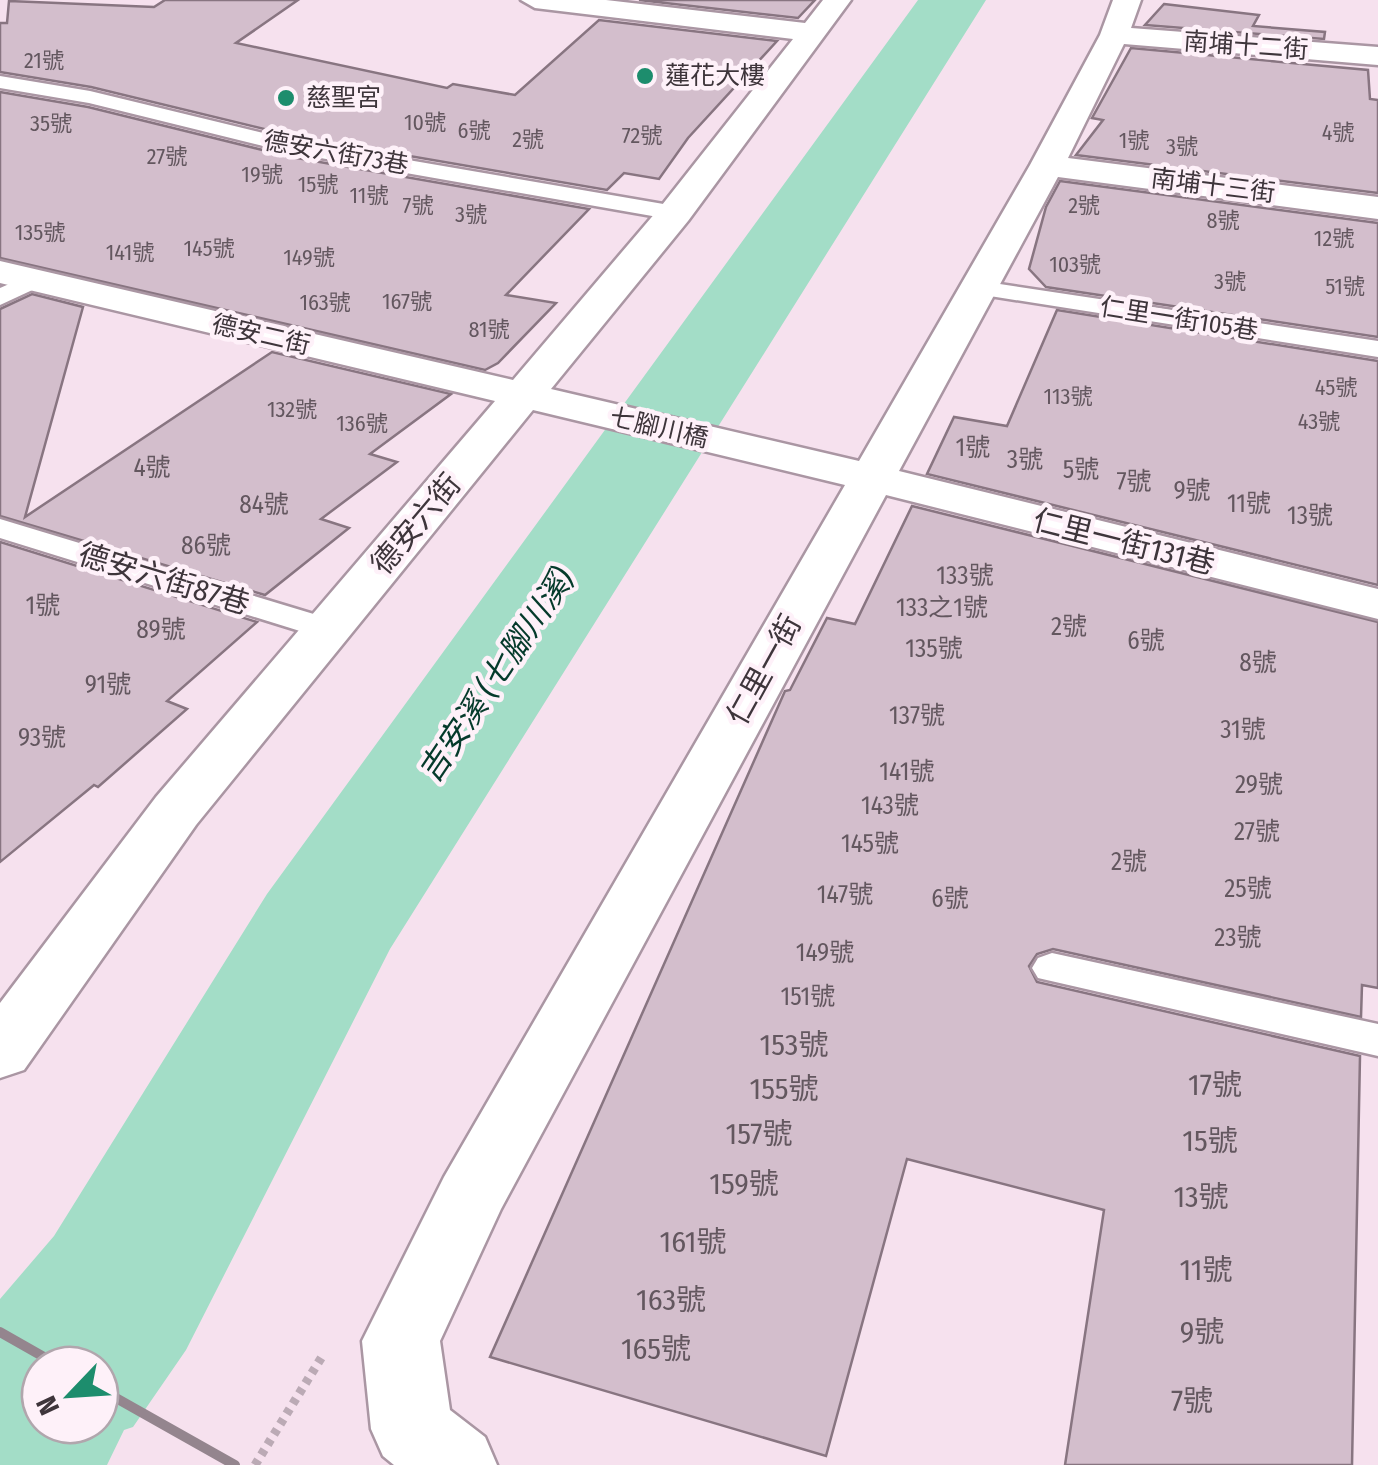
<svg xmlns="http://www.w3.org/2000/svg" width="1378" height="1465" font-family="'Fira Sans Condensed','Noto Sans TC',sans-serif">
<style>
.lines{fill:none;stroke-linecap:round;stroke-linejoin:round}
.river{fill:#a3ddc7;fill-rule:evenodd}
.building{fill:#d3becc;stroke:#887581;stroke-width:2.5}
.lane-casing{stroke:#aa96a3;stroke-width:5}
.street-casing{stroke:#aa96a3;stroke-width:5}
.path{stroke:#bbaab5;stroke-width:9;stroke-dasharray:6 6;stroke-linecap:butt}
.lane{fill:#fff;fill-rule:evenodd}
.street{fill:#fff;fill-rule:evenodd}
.rail{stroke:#94858e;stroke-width:10}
.poi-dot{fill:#1d8d6d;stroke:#fef1f9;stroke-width:4}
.labels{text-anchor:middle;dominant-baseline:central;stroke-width:9;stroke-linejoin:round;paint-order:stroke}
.far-number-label{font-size:22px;fill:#63575f}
.far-street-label{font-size:25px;fill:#3e353b;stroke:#fef1f9}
.far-poi-label{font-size:25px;fill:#3e353b;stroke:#fef1f9;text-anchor:start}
.number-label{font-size:25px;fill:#63575f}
.street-label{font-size:30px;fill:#3e353b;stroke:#fef1f9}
.near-number-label{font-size:30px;fill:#63575f}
.water-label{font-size:32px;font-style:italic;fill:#053a2b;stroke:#fef1f9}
</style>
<rect width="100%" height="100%" fill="#f6e1ee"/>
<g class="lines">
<!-- river -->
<path class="river" d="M918 0H986L390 949 186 1350 133 1427 124 1430 107 1465H0V1299L54 1236 267 894ZM40 1365H100V1425H40Z"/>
</g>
<!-- building -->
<g class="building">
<path d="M165 0H298L236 43 447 88 453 84 515 95 599 20 777 41 688 138 659 179 624 173 607 190 293 136 91 87 0 72V23H7L9 1 154 7Z"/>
<path d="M639 0H815L798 18Z"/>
<path d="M1164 4 1259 15 1253 26 1325 32 1324 39 1145 25Z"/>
<path d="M1131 48 1368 70 1370 99 1378 100V193L1076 155 1103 120 1092 118Z"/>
<path d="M0 92 88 107 291 157 589 209 506 295 556 303 498 363 485 370 0 258Z"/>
<path d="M1060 181 1378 223V337L1046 287 1029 269 1046 207Z"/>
<path d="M32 294 83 307 25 517 272 352 451 394 370 454 397 462 321 519 349 528 265 595 0 516V309Z"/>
<path d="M1057 310 1378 361V585L927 474 954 417 1007 426Z"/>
<path d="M912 506 1378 622V988L1362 985 1361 1017 1053 949 1037 954 1029 966 1037 982 1360 1056 1352 1465H1065L1104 1210 907 1159 826 1456 490 1357 785 691 790 690 827 618 855 624Z"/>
<path d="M0 542 257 622 167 701 187 709 98 787 94 785 0 862Z"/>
</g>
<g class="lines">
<defs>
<g id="lane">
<path d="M0 76 90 91 292 140 675 206 686 213 675 220 292 153 89 103 0 88Z"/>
<path d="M32 274 44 281 41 286 0 305V288Z"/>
<path d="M980 281 1378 341V357L971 293 968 288 971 283Z"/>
<path d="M0 519 340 622 344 629 340 636H316L0 538Z"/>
<path d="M1052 953 1378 1024V1056L1038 978 1032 968 1038 958Z"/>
</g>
<path id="street" d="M521 0H606L805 23 823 0H851L688 221 551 389 859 461 1030 165 1100 35 1113 0H1141L1131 28 1378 47V65L1124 44 1068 158 1378 197V219L1058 177 899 471 1378 589V619L886 495 501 1209 440 1341 450 1410 485 1437 497 1465H394L383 1456 371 1429 362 1341 444 1177 845 485 533 410 196 825 24 1070 0 1078V1003L156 797 495 401 0 283V261L513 380 662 205 793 39 535 8Z"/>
</defs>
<!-- lane casing -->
<use href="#lane" class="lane-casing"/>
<!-- street casing -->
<use href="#street" class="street-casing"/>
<!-- path -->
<path class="path" d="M255 1465 323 1355"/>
<!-- lane -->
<use href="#lane" class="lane"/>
<!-- street -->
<use href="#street" class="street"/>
<!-- rail -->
<g class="rail">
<path d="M0 1332 58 1365"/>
<path d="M100 1389 235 1465"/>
</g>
</g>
<!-- markers -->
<g class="poi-dot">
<circle cx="645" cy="76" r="10"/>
<circle cx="286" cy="98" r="10"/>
</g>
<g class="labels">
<!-- far-number labels -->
<g class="far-number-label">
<text x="44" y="60">21號</text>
<text x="425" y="122">10號</text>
<text x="51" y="123">35號</text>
<text x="474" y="130">6號</text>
<text x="1338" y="132">4號</text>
<text x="642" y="135">72號</text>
<text x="528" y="139">2號</text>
<text x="1134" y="140">1號</text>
<text x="1182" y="146">3號</text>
<text x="167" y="156">27號</text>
<text x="262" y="174">19號</text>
<text x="318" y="184">15號</text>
<text x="369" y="195">11號</text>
<text x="418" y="205">7號</text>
<text x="1084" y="205">2號</text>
<text x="471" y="214">3號</text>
<text x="1223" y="220">8號</text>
<text x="40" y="232">135號</text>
<text x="1334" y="238">12號</text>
<text x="209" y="248">145號</text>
<text x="130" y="252">141號</text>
<text x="309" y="257">149號</text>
<text x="1075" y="264">103號</text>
<text x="1230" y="281">3號</text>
<text x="1345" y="286">51號</text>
<text x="407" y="301">167號</text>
<text x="325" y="302">163號</text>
<text x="489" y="329">81號</text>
<text x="1336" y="387">45號</text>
<text x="1068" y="396">113號</text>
<text x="292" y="409">132號</text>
<text x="1319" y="421">43號</text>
<text x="362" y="423">136號</text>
</g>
<!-- far-street labels -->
<g class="far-street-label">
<text transform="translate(1246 46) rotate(4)">南埔十二街</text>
<text transform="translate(336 153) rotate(10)">德安六街73巷</text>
<text transform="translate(1213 186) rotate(7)">南埔十三街</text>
<text transform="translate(1179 319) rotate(9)">仁里一街105巷</text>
<text transform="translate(261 335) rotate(13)">德安二街</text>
<text transform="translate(659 428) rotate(13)">七腳川橋</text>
</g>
<!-- far-poi labels -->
<g class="far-poi-label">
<text x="665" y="76">蓮花大樓</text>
<text x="306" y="98">慈聖宮</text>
</g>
<!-- number labels -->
<g class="number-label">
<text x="973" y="448">1號</text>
<text x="1025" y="460">3號</text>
<text x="152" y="468">4號</text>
<text x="1081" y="470">5號</text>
<text x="1134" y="482">7號</text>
<text x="1192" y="491">9號</text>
<text x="1249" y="504">11號</text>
<text x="264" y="505">84號</text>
<text x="1310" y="516">13號</text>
<text x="206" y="546">86號</text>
<text x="965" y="576">133號</text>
<text x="43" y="606">1號</text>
<text x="942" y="608">133之1號</text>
<text x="1069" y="627">2號</text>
<text x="161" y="630">89號</text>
<text x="1146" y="641">6號</text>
<text x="934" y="649">135號</text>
<text x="1258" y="663">8號</text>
<text x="108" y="685">91號</text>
<text x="917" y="716">137號</text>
<text x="1243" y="730">31號</text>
<text x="42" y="738">93號</text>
<text x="907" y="772">141號</text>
<text x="1259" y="785">29號</text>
<text x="890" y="806">143號</text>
<text x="1257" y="832">27號</text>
<text x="870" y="844">145號</text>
<text x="1129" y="862">2號</text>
<text x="1248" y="889">25號</text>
<text x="845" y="895">147號</text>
<text x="950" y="899">6號</text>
<text x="1238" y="938">23號</text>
<text x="825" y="953">149號</text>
<text x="808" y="997">151號</text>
</g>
<!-- street labels -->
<g class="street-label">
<text transform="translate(416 524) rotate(-50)">德安六街</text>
<text transform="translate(1124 542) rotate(14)">仁里一街131巷</text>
<text transform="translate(164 579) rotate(17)">德安六街87巷</text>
<text transform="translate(764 670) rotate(-61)">仁里一街</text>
</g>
<!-- near-number labels -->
<g class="near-number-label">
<text x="794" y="1045">153號</text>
<text x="1215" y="1085">17號</text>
<text x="784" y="1089">155號</text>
<text x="759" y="1134">157號</text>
<text x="1210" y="1141">15號</text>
<text x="744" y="1184">159號</text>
<text x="1201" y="1197">13號</text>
<text x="693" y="1242">161號</text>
<text x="1206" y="1270">11號</text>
<text x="671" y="1300">163號</text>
<text x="1202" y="1332">9號</text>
<text x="656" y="1349">165號</text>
<text x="1192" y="1401">7號</text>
</g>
<!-- water labels -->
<g class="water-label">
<text transform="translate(496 675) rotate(-56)">吉安溪 (七腳川溪)</text>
</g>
</g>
<!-- north arrow -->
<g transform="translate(70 1395) rotate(245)"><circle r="48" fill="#fef1f9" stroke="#b1a6ad" stroke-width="2.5"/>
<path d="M0-8L18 38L0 25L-18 38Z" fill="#1d8d6d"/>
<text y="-15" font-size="28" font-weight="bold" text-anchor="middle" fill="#3e353b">N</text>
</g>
</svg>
